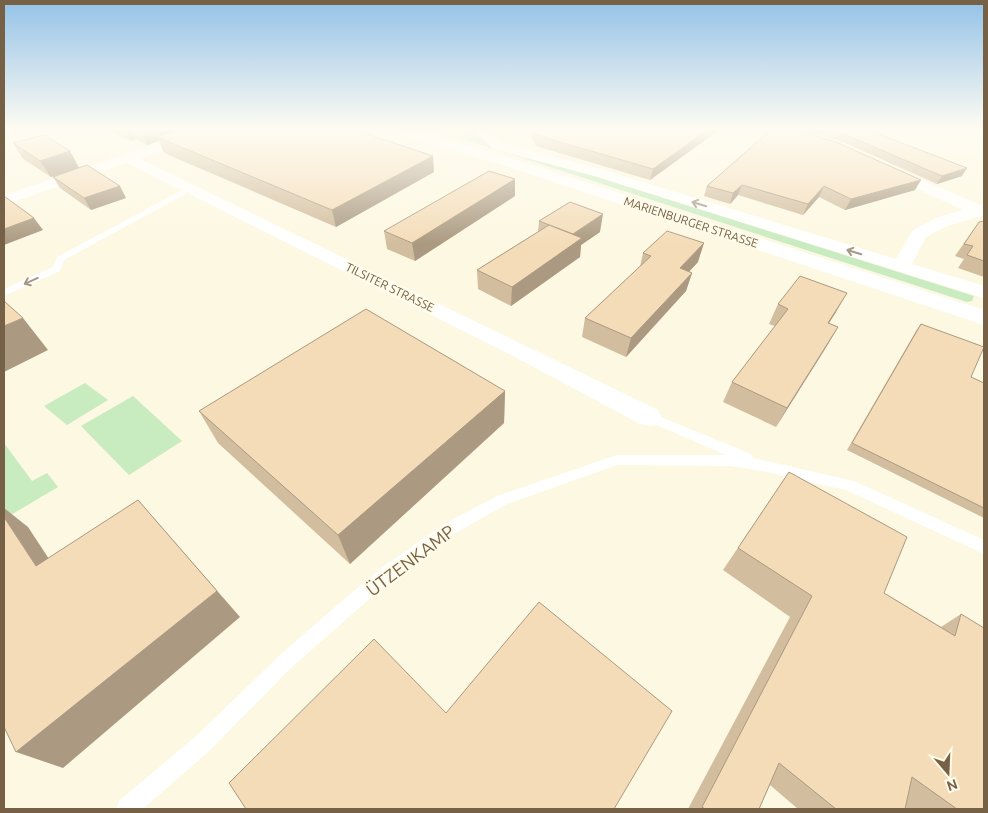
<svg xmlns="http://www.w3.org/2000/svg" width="988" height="813" font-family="Ubuntu,sans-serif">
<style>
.green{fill:#c8ebc0}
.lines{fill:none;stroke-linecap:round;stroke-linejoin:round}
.service{fill:#fff;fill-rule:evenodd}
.minor{fill:#fff;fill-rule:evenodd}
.secondary{fill:#fff;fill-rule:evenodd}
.wall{fill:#d2bd9e}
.shaded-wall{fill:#ab9a81}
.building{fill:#f4dcb8;stroke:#ab9a81}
.oneway{stroke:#a69887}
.labels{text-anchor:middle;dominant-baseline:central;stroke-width:4;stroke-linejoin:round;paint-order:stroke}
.far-street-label{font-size:12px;fill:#766147;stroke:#fffbe9}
.near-street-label{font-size:18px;fill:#766147;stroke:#fffbe9}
</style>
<rect width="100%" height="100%" fill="#fdf8e2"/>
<!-- green -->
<g class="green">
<path d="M454 130H473L498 149 595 176 974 296 972 301 967 302 466 140 452 133Z"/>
<path d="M85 383 108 400 67 425 44 406Z"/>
<path d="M133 396 182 441 129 475 81 426Z"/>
<path d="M4 443 32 481 47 473 58 487 4 519Z"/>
</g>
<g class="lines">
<!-- service -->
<g class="service">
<path d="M188 187 195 189 64 260 60 271 4 296V289L53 267 57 257Z"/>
<path d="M649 412 751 454 753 458 854 481 984 540V554L846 490 762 471 730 466 617 465 507 504 454 534 392 579 291 668 209 751 143 809H116L119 801 195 737 279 656 335 607 380 569 444 524 497 496 617 455H726L645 420 643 417 645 414Z"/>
</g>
<!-- minor -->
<g class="minor">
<path d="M198 130H217L216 133 140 159 658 410 662 417 658 424 649 426 640 424 517 358 127 163 4 205V195Z"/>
<path d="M434 130H450L433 141H423L421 138Z"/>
<path d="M474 130H488L503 143 604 170 896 259 913 230 935 218 963 210 883 173 881 170 883 167H893L980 205 984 204V215L947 226 926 237 912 264 984 286V298L594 176 493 149Z"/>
</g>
<!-- secondary -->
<path class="secondary" d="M390 130H413L508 157 984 310V325L496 163 392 133Z"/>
</g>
<!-- wall -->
<g class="wall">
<path d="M107 130H355L434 172 336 227 164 153 159 141 147 145 136 139 131 141Z"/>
<path d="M527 130H719L650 180 536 146Z"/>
<path d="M771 130 915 190 845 210 819 197 803 215 738 195 730 204 704 196 707 186Z"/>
<path d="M804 130H868L962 176 937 184 843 142Z"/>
<path d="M13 143 70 151 79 168 126 198 91 210 60 188 53 177 57 175 51 177 23 159Z"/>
<path d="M515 196 415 261 387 249 384 231Z"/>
<path d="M539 221 600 232 581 245 580 257 511 306 478 289 477 270 538 232Z"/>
<path d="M984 221V277L958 268 964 259 955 256 979 222Z"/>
<path d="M643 253 698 262 689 271 692 273 686 291 626 357 582 337 585 318 640 267Z"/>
<path d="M778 304 836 312 829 323 838 327 776 427 723 402 732 382 775 326 769 324Z"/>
<path d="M921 324 971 377 984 383V518L847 450 916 331Z"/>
<path d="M505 391 504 423 350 564 218 443 199 411Z"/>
<path d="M789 472 884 593 941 627 961 614 984 809H907L905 808V809H798L770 785 759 809H688L790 617 723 570Z"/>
</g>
<!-- shaded-wall -->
<g class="shaded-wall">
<path d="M126 130H131L136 139 131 141Z"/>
<path d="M141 130H192L157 137 159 141 147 145Z"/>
<path d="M707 130H719L650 180 653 169Z"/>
<path d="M70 151 79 168 51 177 40 161Z"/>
<path d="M433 156 434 172 336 227 332 210Z"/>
<path d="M967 168 962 176 937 184 942 176Z"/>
<path d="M515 179V196L415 261 412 243Z"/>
<path d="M921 180 915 190 845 210 851 199Z"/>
<path d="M742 185 738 195 730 204 733 193Z"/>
<path d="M120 186 126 198 91 210 84 198Z"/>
<path d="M824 186 819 197 803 215 808 204Z"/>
<path d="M603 214 600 232 581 245 580 257 511 306 512 287 573 234Z"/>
<path d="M34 218 43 230 4 245V229Z"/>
<path d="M704 243 698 262 675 287 680 268Z"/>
<path d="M692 273 686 291 626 357 631 338Z"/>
<path d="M847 293 836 312 817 342 828 323Z"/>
<path d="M23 318 48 350 4 372V326Z"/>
<path d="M838 327 827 346 776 427 787 408Z"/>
<path d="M505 391 504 423 350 564 338 535Z"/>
<path d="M138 500 240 617 63 768 16 752Z"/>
<path d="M4 508 28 527 72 594 36 566 4 517Z"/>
</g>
<!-- building -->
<g class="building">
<path d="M179 130H355L433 156 332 210 157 137Z"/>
<path d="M533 130H707L653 169 536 135Z"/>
<path d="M771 130H797L836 142 921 180 851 199 824 186 808 204 742 185 733 193 707 186Z"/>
<path d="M831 130H868L967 168 942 176 846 135Z"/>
<path d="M44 135 70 151 40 161 13 143Z"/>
<path d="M87 165 120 186 84 198 53 177Z"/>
<path d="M489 171 515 179 412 243 384 231Z"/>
<path d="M4 196 34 218 4 229Z"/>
<path d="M570 202 603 214 573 234 539 221Z"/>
<path d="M984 221V261L967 255 973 246 964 244 979 222Z"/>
<path d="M549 225 582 238 512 287 477 270Z"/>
<path d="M667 231 704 243 680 268 692 273 631 338 585 318 651 256 643 253Z"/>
<path d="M800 276 847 293 828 323 838 327 787 408 732 382 788 309 778 304Z"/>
<path d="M4 301 23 318 4 326Z"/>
<path d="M366 309 505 391 338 535 199 411Z"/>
<path d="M921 324 984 347 971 377 984 383V508L852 443Z"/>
<path d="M789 472 907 537 884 593 955 636 961 614 984 628V809H957L912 777 905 809H836L779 763 759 809H705L702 807 812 596 738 548Z"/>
<path d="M138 500 217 591 16 752 4 727V517L36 566Z"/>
<path d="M539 602 672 711 614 809H246L229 783 374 639 446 713Z"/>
</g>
<!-- one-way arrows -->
<defs><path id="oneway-shaft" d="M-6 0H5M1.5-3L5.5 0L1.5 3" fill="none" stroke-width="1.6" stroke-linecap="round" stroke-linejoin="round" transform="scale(1.25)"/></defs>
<g class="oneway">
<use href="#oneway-shaft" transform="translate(699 204) rotate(-163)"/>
<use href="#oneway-shaft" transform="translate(854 252) rotate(-163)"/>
<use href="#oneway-shaft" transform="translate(31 281) rotate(156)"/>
</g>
<!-- sky -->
<linearGradient id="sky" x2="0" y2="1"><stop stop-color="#94c2e8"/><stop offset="0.53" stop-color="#fefcf2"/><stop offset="1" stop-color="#fefcf2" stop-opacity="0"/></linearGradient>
<rect width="988" height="244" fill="url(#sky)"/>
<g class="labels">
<!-- far-street labels -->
<g class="far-street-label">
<text transform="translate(691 222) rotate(18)">MARIENBURGER STRASSE</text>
<text transform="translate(390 287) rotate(26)">TILSITER STRASSE</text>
</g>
<!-- near-street labels -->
<g class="near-street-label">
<text transform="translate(410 560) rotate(-37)">ÜTZENKAMP</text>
</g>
</g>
<!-- border -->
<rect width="988" height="813" fill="none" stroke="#766147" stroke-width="10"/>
<!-- north arrow -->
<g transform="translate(948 773) rotate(161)" stroke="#fffbe9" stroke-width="4" paint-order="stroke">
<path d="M0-4L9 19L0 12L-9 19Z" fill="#766147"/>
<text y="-8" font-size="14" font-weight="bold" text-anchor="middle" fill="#766147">N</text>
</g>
</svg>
